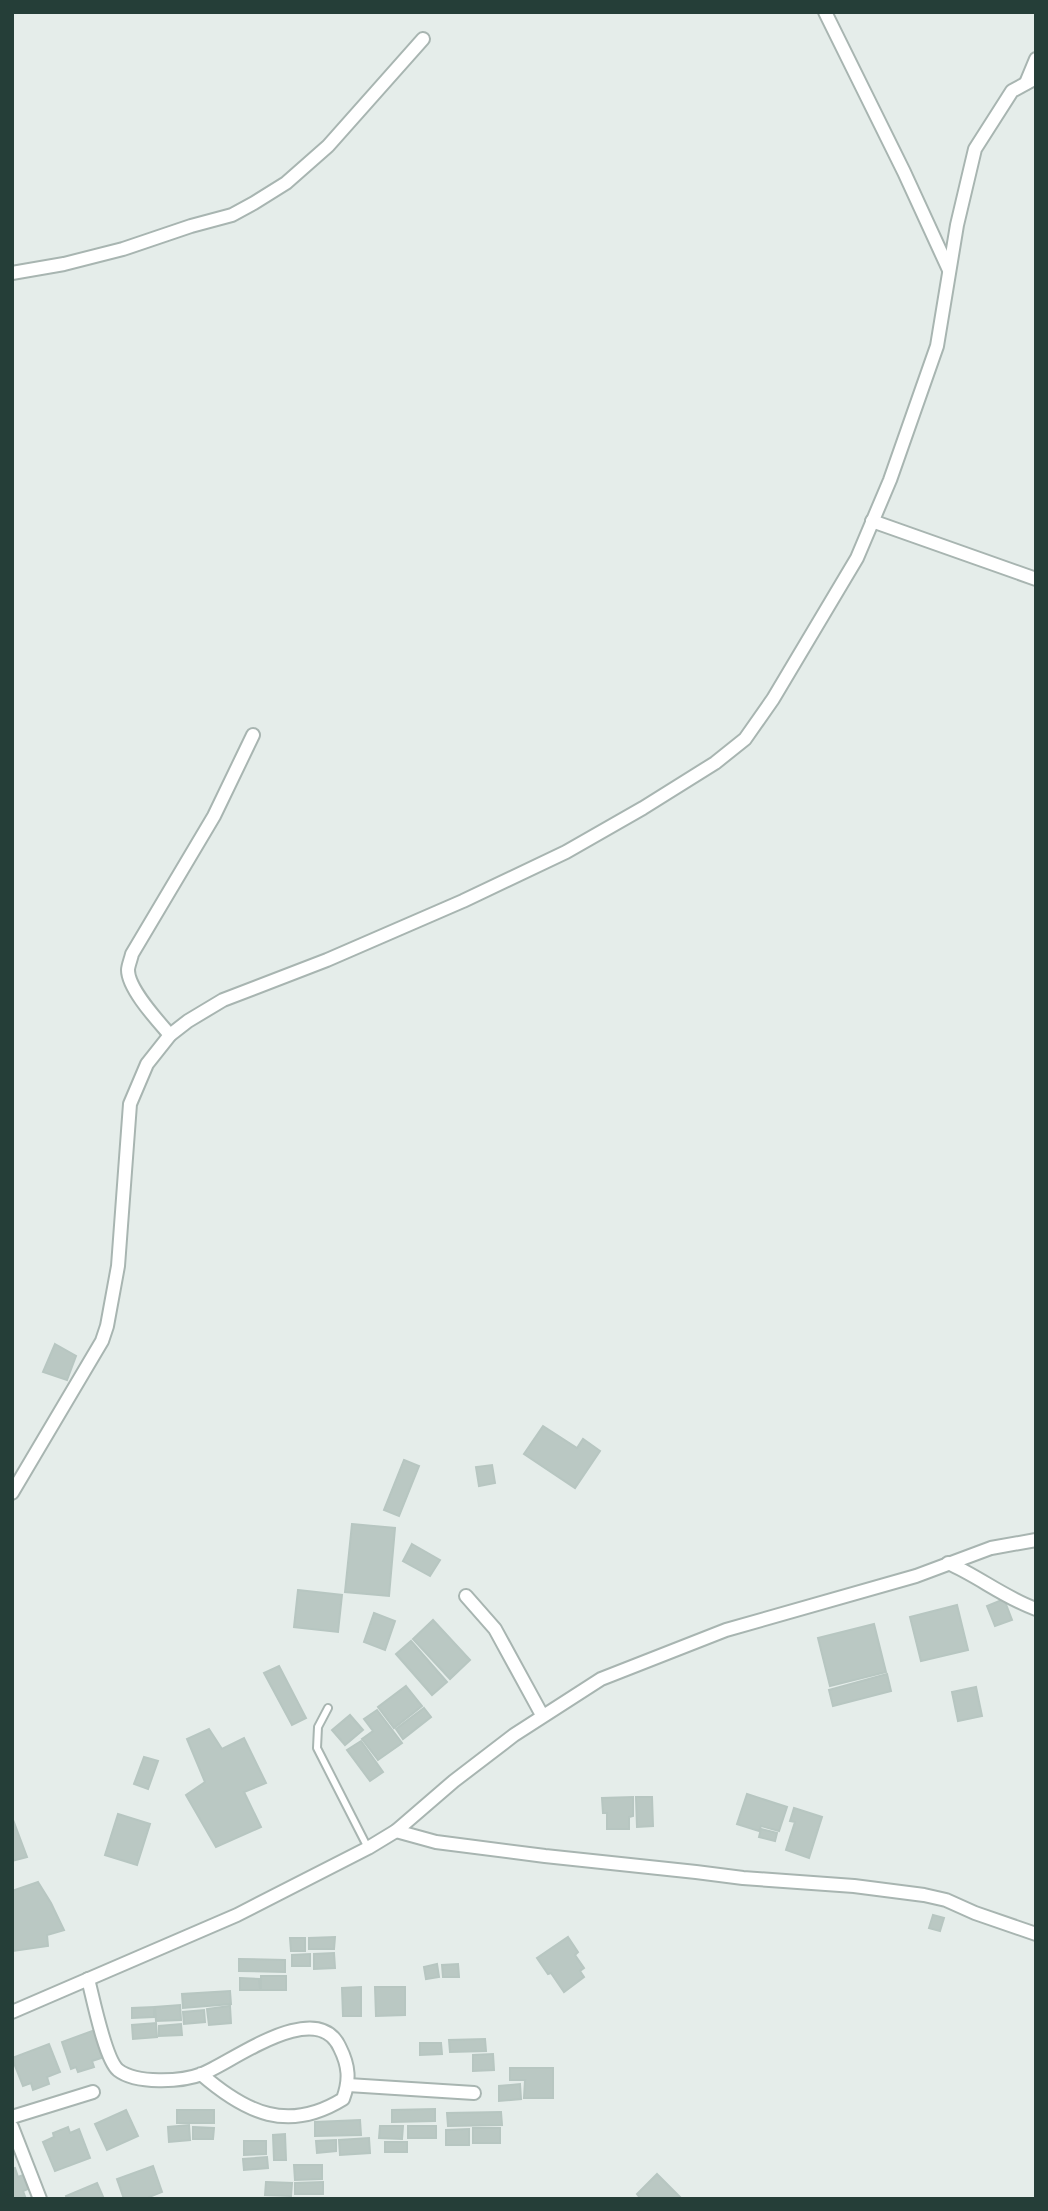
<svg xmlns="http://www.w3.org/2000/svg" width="1048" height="2211" font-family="Rubik,sans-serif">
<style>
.building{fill:#bac8c3;stroke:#b7c6c1;stroke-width:2}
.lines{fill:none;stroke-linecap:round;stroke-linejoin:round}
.service-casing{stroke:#a8b5b1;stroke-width:10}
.minor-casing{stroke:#a8b5b1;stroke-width:16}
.service{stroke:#fff;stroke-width:6}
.minor{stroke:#fff;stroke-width:12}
</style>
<rect width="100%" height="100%" fill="#e5edea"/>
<!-- building -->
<g class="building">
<path d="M55 1344 76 1356 67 1380 43 1372Z"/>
<path d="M543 1426 577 1448 583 1439 600 1451 575 1488 524 1454Z"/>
<path d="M404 1460 419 1466 399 1516 384 1510Z"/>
<path d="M492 1465 495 1483 479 1486 476 1467Z"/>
<path d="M352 1524 395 1528 389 1596 345 1592Z"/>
<path d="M412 1544 440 1560 430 1576 403 1561Z"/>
<path d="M298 1590 342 1595 338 1632 294 1627Z"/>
<path d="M1004 1599 1012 1620 995 1626 987 1606Z"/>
<path d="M957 1605 968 1650 921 1661 910 1617Z"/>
<path d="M374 1613 395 1621 385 1650 364 1642Z"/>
<path d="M433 1620 470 1660 450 1679 413 1639Z"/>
<path d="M874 1624 886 1672 830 1686 818 1638Z"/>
<path d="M411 1641 447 1682 432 1695 396 1654Z"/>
<path d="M279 1666 306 1718 292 1725 264 1673Z"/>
<path d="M887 1674 891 1691 833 1706 829 1690Z"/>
<path d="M406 1686 422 1706 394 1728 378 1707Z"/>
<path d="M976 1687 982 1716 958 1721 952 1692Z"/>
<path d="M424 1708 431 1717 403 1739 396 1729Z"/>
<path d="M377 1710 402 1743 378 1760 362 1739 373 1731 364 1719Z"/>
<path d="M350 1715 363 1730 345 1745 332 1730Z"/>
<path d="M209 1729 222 1749 244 1738 266 1783 244 1792 261 1827 216 1847 186 1795 205 1782 187 1739Z"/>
<path d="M361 1741 383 1772 370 1781 347 1750Z"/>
<path d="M144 1757 158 1761 148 1789 134 1784Z"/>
<path d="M747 1794 787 1807 779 1831 761 1826 759 1831 737 1824Z"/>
<path d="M633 1797V1816L629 1817V1829H607V1813H603L602 1798Z"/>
<path d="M636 1797H652L653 1826 637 1827Z"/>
<path d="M794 1808 822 1817 809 1858 786 1850 795 1822 790 1821Z"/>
<path d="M118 1814 150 1824 137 1865 105 1855Z"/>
<path d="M12 1817 27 1857 12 1861Z"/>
<path d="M761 1829 777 1833 775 1841 759 1837Z"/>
<path d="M38 1882 51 1903 64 1930 47 1935 48 1946 12 1951V1891Z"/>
<path d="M933 1915 944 1918 940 1931 929 1928Z"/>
<path d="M335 1937 334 1949H309V1938Z"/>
<path d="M568 1937 578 1952 575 1955 584 1968 580 1971 584 1977 564 1992 551 1973 548 1974 537 1958Z"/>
<path d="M290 1938H305V1951H291Z"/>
<path d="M334 1953 335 1968 314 1969V1954Z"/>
<path d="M310 1954V1966H292V1955Z"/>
<path d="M239 1959 285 1960V1972L239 1971Z"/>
<path d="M437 1964 439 1977 426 1979 424 1967Z"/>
<path d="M458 1964 459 1977H443L442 1965Z"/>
<rect x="261" y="1976" width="25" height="14"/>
<path d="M240 1978 259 1979 260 1990H240Z"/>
<path d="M361 1987V2016H343L342 1988Z"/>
<path d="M375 1987H405V2015L376 2016Z"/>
<path d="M230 1991 231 2004 183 2008 182 1994Z"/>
<path d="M180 2005 181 2020 156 2021 155 2007Z"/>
<path d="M230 2006 231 2023 209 2025 207 2009Z"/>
<path d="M154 2007V2017L132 2018V2008Z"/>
<path d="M204 2010 205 2022 184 2024 183 2012Z"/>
<path d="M156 2023 157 2037 133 2039 132 2025Z"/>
<path d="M181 2024 182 2035 159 2036V2026Z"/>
<path d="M95 2030 104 2057 92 2061 94 2067 78 2072 76 2067 71 2069 62 2042Z"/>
<path d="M485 2039 486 2051 450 2052 449 2040Z"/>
<path d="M420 2043H441L442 2054 420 2055Z"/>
<path d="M49 2044 60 2072 47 2077 49 2084 33 2090 31 2083 23 2086 12 2058Z"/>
<path d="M493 2054 494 2070 473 2071V2055Z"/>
<path d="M510 2068H553V2098H524L525 2080H510Z"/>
<path d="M520 2084 521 2099 499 2101V2086Z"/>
<path d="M435 2109V2121L392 2122V2110Z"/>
<path d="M126 2110 138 2136 107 2150 95 2124Z"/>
<rect x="177" y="2110" width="37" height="13"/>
<path d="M501 2112 502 2125 448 2126 447 2113Z"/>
<path d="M360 2120 361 2135 315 2136V2122Z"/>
<path d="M189 2125 190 2140 169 2142 168 2127Z"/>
<path d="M380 2126H403L402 2139 379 2138Z"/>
<rect x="408" y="2126" width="28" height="12"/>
<path d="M68 2127 70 2133 79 2129 90 2158 55 2171 43 2142 54 2137 53 2133Z"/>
<path d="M193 2127 214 2128 213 2139H193Z"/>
<rect x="473" y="2128" width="27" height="15"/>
<path d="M469 2129V2145H446V2130Z"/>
<path d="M285 2134 286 2160H274L273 2135Z"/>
<path d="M369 2138 370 2153 340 2155 339 2140Z"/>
<path d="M336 2140V2151L317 2153 316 2141Z"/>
<path d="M244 2141H266V2154L244 2155Z"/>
<rect x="385" y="2142" width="22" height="10"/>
<path d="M267 2157 268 2168 244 2170 243 2159Z"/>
<path d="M294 2165H322V2179L295 2180Z"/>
<path d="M153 2166 162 2192 149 2197V2199H124L117 2179Z"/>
<path d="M15 2168 18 2177 23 2175 28 2189 23 2191 26 2199H12V2169Z"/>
<path d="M657 2174 680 2197 678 2199H641L637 2194Z"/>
<path d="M266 2182 292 2183 291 2196 265 2195Z"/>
<path d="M323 2182V2194H295V2183Z"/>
<path d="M97 2183 104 2199H67L66 2196Z"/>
</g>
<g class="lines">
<defs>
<path id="service" d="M328 1708 318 1727 317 1748 368 1848"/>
<g id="minor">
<path d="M825 12 904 172 949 270"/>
<path d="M1026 83 1036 59"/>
<path d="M12 273 64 264 123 249 191 226 232 215 254 203 286 183 328 146 423 39"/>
<path d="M872 521 1036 579"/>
<path d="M170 1035C158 1021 128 989 128 970 128 966 131 959 132 954L214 816 253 735"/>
<path d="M12 1493 102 1341 107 1326 118 1266 130 1104 147 1064 170 1035 188 1021 223 1000 327 960 463 901 566 852 643 808 715 763 745 739 773 699 857 558 890 480 937 346 957 225 975 149 1012 91 1036 78"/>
<path d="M948 1563C978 1576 1005 1598 1036 1609"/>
<path d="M466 1596 495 1629 542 1715"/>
<path d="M396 1831 436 1842 545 1856 696 1872 743 1878 854 1886 924 1895 946 1900 975 1913 1036 1934"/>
<path d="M88 1979C93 1998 105 2059 118 2070 136 2084 181 2082 202 2074 231 2063 317 1996 340 2048 349 2066 350 2080 343 2099 288 2133 246 2113 201 2074"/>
<path d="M12 2012 237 1915 368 1848 396 1831 454 1781 514 1735 601 1679 726 1630 916 1576 991 1548 1036 1540"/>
<path d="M348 2085 474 2093"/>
<path d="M12 2117 93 2092"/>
<path d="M12 2127 40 2199"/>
</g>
</defs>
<!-- service casing -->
<use href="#service" class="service-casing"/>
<!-- minor casing -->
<use href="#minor" class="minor-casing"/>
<!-- service -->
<use href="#service" class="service"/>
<!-- minor -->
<use href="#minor" class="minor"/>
</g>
<!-- border -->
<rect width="1048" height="2211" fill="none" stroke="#253e38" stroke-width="28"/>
</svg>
